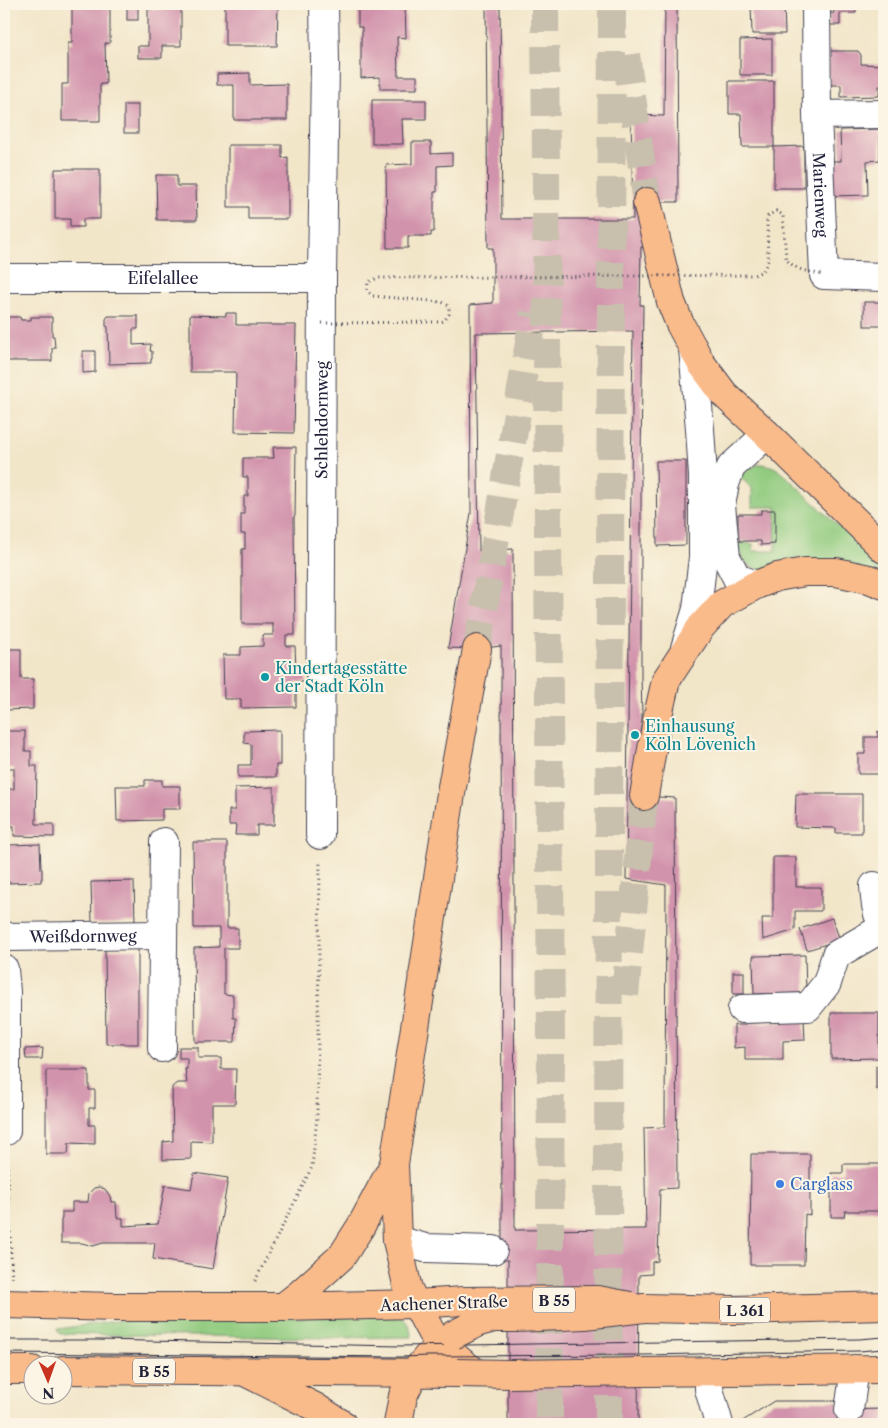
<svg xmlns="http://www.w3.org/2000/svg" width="888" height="1428" font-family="'Libre Caslon Text',serif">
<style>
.green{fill:#91cb7f;stroke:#5a765d}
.building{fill:#d192ab;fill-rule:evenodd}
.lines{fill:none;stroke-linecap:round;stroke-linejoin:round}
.highway-tunnel{stroke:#c8bfad;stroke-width:28;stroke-dasharray:28 14;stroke-linecap:butt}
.minor-casing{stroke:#413f50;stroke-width:30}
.major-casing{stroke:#413f50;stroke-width:30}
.highway-casing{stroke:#413f50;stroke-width:30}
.path{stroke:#413f50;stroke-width:3;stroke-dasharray:1 4;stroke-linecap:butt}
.minor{stroke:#fff;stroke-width:28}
.major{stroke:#fabb8b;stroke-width:28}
.highway{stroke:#fabb8b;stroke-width:28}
.tram{stroke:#22223b;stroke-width:1}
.major-bridge-casing{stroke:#413f50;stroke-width:30;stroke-linecap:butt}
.highway-bridge-casing{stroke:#413f50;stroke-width:30;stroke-linecap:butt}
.path-bridge{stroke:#413f50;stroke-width:3;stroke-dasharray:1 4;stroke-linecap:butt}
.major-bridge{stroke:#fabb8b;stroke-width:28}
.highway-bridge{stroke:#fabb8b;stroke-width:28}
.culture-dot{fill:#0f9aa8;stroke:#fcf5e5;stroke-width:2}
.shop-dot{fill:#3f7fe0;stroke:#fcf5e5;stroke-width:2}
.labels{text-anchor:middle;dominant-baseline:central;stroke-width:4;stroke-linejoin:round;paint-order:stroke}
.shield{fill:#fcf5e5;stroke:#63616e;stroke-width:1}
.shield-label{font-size:15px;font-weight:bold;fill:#22223b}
.street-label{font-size:16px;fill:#22223b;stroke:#fcf5e5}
.culture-label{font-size:16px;fill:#0d838f;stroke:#fcf5e5;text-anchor:start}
.shop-label{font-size:16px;fill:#366cbe;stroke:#fcf5e5;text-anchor:start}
</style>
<rect width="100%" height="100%" fill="#fcf5e5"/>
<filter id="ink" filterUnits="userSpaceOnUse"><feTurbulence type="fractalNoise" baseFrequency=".02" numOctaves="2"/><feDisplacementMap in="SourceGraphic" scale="10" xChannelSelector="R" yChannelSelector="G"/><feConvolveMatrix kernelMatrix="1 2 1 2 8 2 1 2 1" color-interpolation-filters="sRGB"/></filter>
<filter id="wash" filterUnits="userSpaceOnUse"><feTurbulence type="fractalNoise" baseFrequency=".0096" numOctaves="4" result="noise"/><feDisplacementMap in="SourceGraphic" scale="20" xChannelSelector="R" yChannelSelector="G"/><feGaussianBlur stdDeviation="1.12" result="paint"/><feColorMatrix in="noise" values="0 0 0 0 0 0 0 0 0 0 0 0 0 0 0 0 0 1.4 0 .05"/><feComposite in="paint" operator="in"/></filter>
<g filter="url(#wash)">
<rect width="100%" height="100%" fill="#f2e6c9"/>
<!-- green -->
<g class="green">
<path d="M760 464C774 465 778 469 788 478L884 569V574L756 570 743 561 735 542 753 544V551H775L776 507H752V488L739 476 751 468Z"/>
<path d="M401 1316C408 1322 410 1329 412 1337L329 1338 60 1334 57 1329 131 1319Z"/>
</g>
<g id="blocks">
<!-- building -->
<g class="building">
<rect x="127" y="4" width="11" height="16"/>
<path d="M358 4H405L406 38 397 37 398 76H417V89H380V77L361 78V37H362V27H358Z"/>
<path d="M486 4H500L502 219H633L631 115 664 116 665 4H677L678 202H647L645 247H641L640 305H643L641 459V675L644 796 675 798 677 1188 660 1189 658 1261 652 1262V1274L639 1275 638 1424H508V1260H502L501 646 477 649 448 648 471 513 470 305 493 303V248H488ZM633 331 626 879 666 885 665 1127 644 1128 646 1229 515 1230 513 549 479 551 476 333Z"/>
<path d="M751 4H784L785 34H752Z"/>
<path d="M834 4H856V13H840V25H829V13H834Z"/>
<path d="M225 5H278L277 46H225Z"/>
<path d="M72 6H110V43H105L106 84H100V121H62V84H68V43H72Z"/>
<path d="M148 9H181V46H162V58H138V46H148Z"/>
<path d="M772 39V75H740V40Z"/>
<path d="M829 51H858L861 55V64L884 65V86H879V96L841 97V85H829Z"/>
<path d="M250 73V85L287 84V120H234V85H217V74Z"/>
<path d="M729 81H774V147H742L741 114H729Z"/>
<path d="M372 100H426V119H402L403 144H372Z"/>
<rect x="124" y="105" width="14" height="28"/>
<path d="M880 129V160L867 161 868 195 830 196V161H841L840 130Z"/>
<path d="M412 142H431V154L452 153V165L437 166V192H434V232H431V236H408V248H387L386 165 412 164Z"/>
<path d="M228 145H282V158L288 157V219H248V207H228Z"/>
<path d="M804 146V188H774V147Z"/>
<path d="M55 169H100V219H83V227H70V219H55Z"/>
<path d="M156 175H177V186H196L197 220H157Z"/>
<rect x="864" y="302" width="20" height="24"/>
<path d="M226 313H236V325H296L294 433 235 432 236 372H190V315L226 316Z"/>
<path d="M108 316H138V329H133V345L151 344 150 351H152V359H151V363L109 364 108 327 106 326V319Z"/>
<path d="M4 317H20L21 320H31V317H52V336H54L55 348H52V361H4Z"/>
<path d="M83 351H95V372L83 373Z"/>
<path d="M273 447H296L295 516H294L295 635H286V646H295L296 671 306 672V682H296V707L241 708V699H224L223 655H241V647L263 646V635H273V624H242V549H245V534H241V514H244V496H248V477H243V458H274Z"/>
<path d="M656 461H686V545L657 546Z"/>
<path d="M761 510H775V544L761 545V541H738V514H761Z"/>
<path d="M4 649H21V679H33V709L4 710Z"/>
<path d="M280 730V765H276V777H238V765H251V744L244 743V731Z"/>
<path d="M4 731H25V751H31V766H37L36 824H54V837L14 836V826H4V789H14V768H4Z"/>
<path d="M878 731 884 735V774H858V754H865V737H878Z"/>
<path d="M145 780H162V786H180V809H162V820L117 821 116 786H145Z"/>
<path d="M274 787V825H257V835H235L236 825H229V810H235V788Z"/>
<path d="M796 794H862V833H836V828L795 827Z"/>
<path d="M193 842H227V928H238V948H224V994L233 995V1018H236L235 1042H195L194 948 219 947V928H194Z"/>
<path d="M40 844 41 869H42V879H41V882L8 883V880H6V869H8L7 845Z"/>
<path d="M773 857H796V887H821V911H795V930L763 940 762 918H773Z"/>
<path d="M134 881 135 922 92 923 91 882Z"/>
<path d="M832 918 840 940 807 950 800 929Z"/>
<path d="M105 949H138V1044H106Z"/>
<path d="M805 955 806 993 754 994 753 956Z"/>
<rect x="733" y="972" width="11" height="22"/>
<path d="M831 1013H879V1058L831 1059Z"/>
<path d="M782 1020H804L805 1040 783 1041V1060H745V1047L734 1048V1025H745L744 1023 782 1022Z"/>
<path d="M179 1047H198V1058H221V1069H236L235 1104H212V1142L191 1141V1159L163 1160V1142L173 1141 172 1087 177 1083H187L185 1069H187V1058H179Z"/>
<path d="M43 1048 42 1059H26L25 1049Z"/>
<rect x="876" y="1066" width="8" height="23"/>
<path d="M46 1070H89V1090H95V1108H89V1125H95V1144L69 1143 68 1154H46Z"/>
<path d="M751 1154H810V1215L805 1214 804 1265H750Z"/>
<path d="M843 1164H884V1211H845L844 1217H831V1173H843Z"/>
<path d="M194 1173 228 1178 213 1269 153 1259 155 1243H103L93 1246 82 1243H61V1220L62 1219V1212H72V1202H88L89 1193 94 1188 99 1187 105 1189 110 1196 111 1202H116L117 1218H123V1226L158 1224 165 1185 191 1189Z"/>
<path d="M774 1401H838L839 1410 884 1409V1424H738Z"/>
</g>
</g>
</g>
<g filter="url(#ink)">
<use href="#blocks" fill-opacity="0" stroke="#413f50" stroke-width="1"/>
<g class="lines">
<!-- highway-tunnel -->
<g class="highway-tunnel">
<path d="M545 4 551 1047 549 1424"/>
<path d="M626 55 647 202"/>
<path d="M477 649 534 313"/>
<path d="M625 995 644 796"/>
<path d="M609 1424 608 1158 612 4"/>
</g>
<defs>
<g id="minor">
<path id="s1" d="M816 4 817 115 824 275 884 277"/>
<path d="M817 115 884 114"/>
<path id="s2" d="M4 278H322"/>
<path d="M756 585 737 578 726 557 721 505 725 484 731 467 767 434"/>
<path d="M685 648 697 609 703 557V476L700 429 693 348"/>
<path id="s3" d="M320 835 322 278 325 63 324 4"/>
<path d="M874 886C875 900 876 915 884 927"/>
<path id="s4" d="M4 937 162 935"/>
<path d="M4 969 6 992V1131"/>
<path d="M742 1009 808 1007 827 983 836 955 884 927"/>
<path d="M162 1048 164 842"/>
<path d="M397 1240 425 1248 493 1250"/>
<path d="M709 1372V1389L719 1424"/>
<path d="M849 1410 855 1369"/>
</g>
<g id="major">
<path d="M4 1304 115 1307H283L415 1304 464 1301"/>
<path d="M644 1308 733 1310 884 1306"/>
<path d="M4 1370H32"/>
<path d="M62 1370 457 1373"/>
<path d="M646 1372 884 1369"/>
</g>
<g id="highway">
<path d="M647 202 671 302 680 324 701 363 724 394 767 434 884 549"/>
<path d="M477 649 452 787 394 1164 397 1240 408 1289 431 1332 442 1345 464 1364 477 1373"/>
<path d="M644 796 657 720 666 680 701 627 722 604 756 585 777 577 805 572H836L869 579 884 585"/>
<path d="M283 1307 301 1293 342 1256 361 1226 393 1166"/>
<path d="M245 1372 315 1407 342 1424"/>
<path d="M398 1424 403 1396 414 1373 428 1356 442 1345 453 1335"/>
</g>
</defs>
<!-- minor casing -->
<use href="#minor" class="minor-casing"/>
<!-- major casing -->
<use href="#major" class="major-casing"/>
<!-- highway casing -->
<use href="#highway" class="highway-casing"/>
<!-- path -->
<g class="path">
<path d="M7 1157 12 1278"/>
<path d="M255 1281 312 1167 317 1117 320 861"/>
<path d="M34 1398H60"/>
</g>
<!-- minor -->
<use href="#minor" class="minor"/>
<!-- major -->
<use href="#major" class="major"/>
<!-- highway -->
<use href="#highway" class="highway"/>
<!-- tram -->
<g class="tram">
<path d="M4 1340H98L400 1346 859 1339 884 1337"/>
<path d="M4 1353 402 1357 428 1356 645 1355 859 1351 884 1349"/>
</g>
<defs>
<g id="major-bridge">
<path d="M464 1301 598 1300 630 1306"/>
<path d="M457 1373 510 1374 646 1372"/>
</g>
<path id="highway-bridge" d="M453 1335 479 1322 494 1318H515L585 1315 644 1308"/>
</defs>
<!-- major-bridge casing -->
<use href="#major-bridge" class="major-bridge-casing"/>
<!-- highway-bridge casing -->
<use href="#highway-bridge" class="highway-bridge-casing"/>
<!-- path-bridge -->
<path class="path-bridge" d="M322 323 439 322 444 321 449 314V306L442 302 373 296 367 291 368 282 378 278 754 275 763 271 768 261 767 221 768 216 776 211 783 215 786 259C796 271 810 272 824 275"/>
<!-- major-bridge -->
<use href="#major-bridge" class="major-bridge"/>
<!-- highway-bridge -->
<use href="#highway-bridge" class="highway-bridge"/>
</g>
</g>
<!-- markers -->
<g class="culture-dot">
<circle cx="265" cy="677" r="5"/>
<circle cx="635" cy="735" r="5"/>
</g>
<circle class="shop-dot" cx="780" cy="1184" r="5"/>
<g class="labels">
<!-- shield labels -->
<g class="shield">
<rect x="533" y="1287.5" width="42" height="25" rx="4"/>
<rect x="720" y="1297.5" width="50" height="25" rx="4"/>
<rect x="133" y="1358.5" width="42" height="25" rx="4"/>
</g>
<g class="shield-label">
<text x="554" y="1300">B 55</text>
<text x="745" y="1310">L 361</text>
<text x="154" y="1371">B 55</text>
</g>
<!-- street labels -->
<g class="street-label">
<text stroke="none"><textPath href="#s1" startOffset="191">Marienweg</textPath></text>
<text stroke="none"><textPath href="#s2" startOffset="159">Eifelallee</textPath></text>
<text stroke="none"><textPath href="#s3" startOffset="415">Schlehdornweg</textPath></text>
<text stroke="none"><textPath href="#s4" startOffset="79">Weißdornweg</textPath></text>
<text transform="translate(444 1303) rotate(-2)">Aachener Straße</text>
</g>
<!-- culture labels -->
<g class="culture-label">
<text x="275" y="668">Kindertagesstätte<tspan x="275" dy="18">der Stadt Köln</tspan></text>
<text x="645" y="726">Einhausung<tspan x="645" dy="18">Köln Lövenich</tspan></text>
</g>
<!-- shop labels -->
<g class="shop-label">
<text x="790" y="1184">Carglass</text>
</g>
</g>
<!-- margin -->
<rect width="888" height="1428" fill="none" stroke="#fcf5e5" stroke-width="20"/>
<!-- north arrow -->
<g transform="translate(48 1380) rotate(178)"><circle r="24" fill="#fcf5e5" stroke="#a5a1a1"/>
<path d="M0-4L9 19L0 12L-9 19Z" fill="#c8321e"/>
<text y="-8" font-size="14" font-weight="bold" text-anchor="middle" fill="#22223b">N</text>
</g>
</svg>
